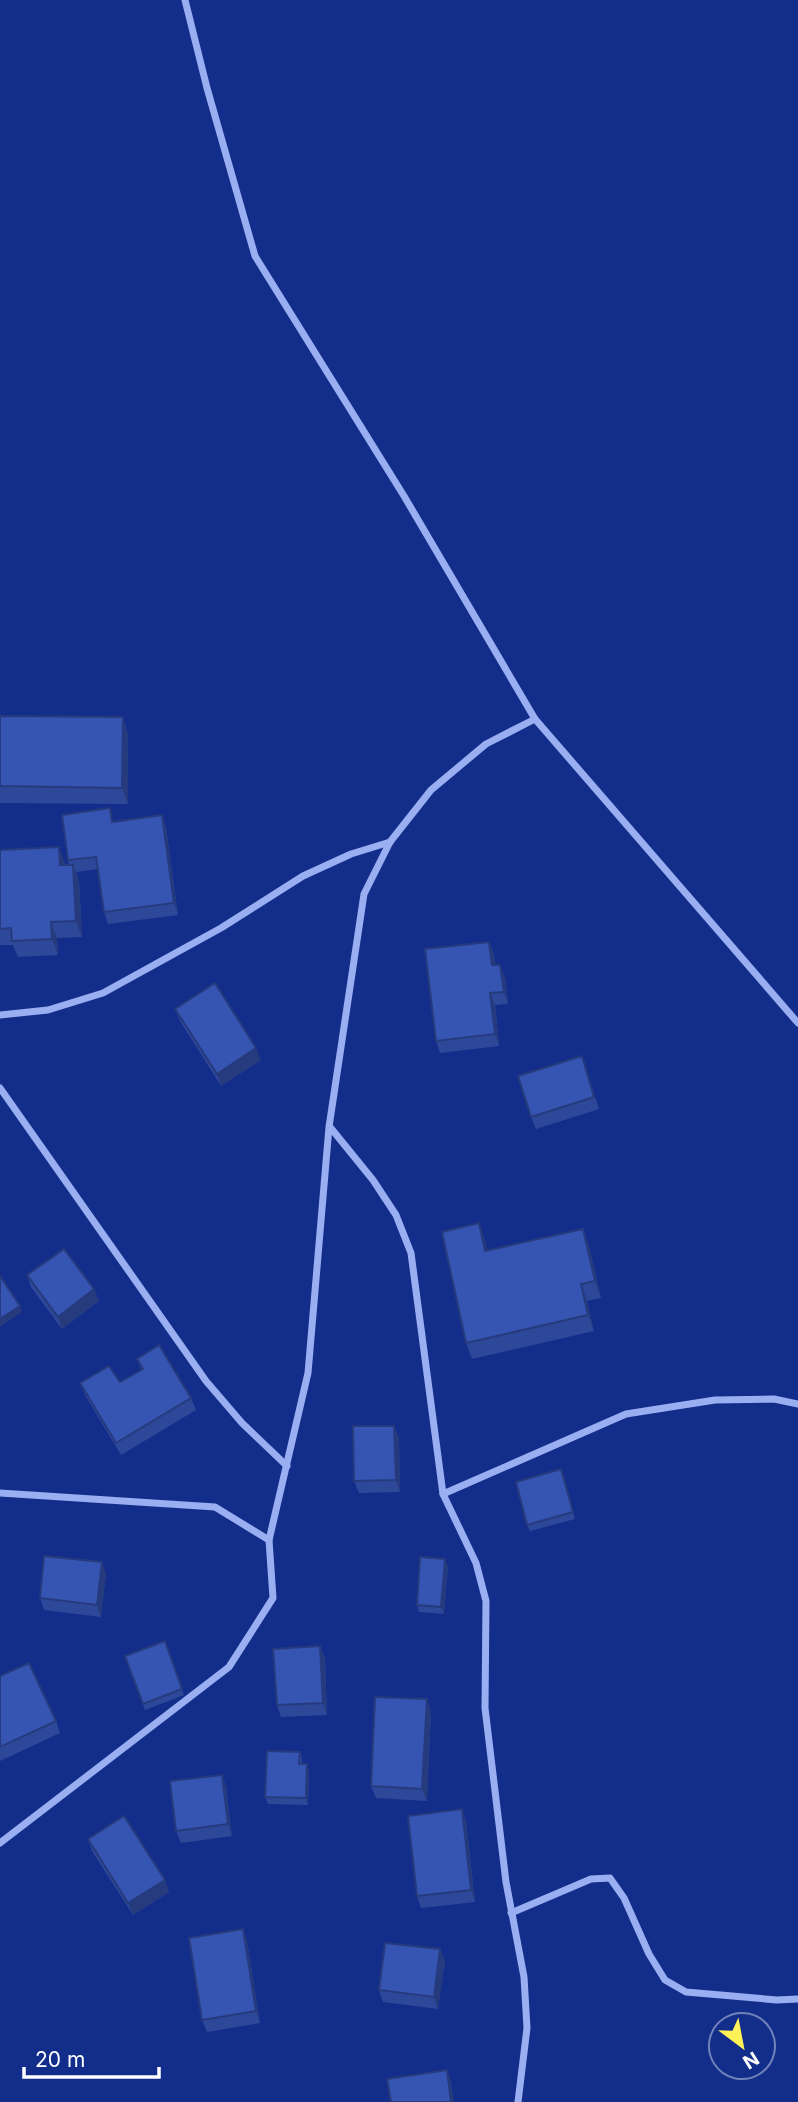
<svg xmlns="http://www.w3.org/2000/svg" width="798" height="2102" font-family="Inter,sans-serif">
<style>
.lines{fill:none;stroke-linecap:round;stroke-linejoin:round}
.minor{stroke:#99aff1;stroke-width:7}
.wall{fill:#2e4899}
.shaded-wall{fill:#263b7d}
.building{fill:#3654b2;stroke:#263b7d;stroke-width:2}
</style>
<rect width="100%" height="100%" fill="#122e8a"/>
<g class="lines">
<!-- minor -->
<g class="minor">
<path d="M185 0 207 88 255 256 404 496 535 719 798 1023"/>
<path d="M0 1015 48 1010 103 993 221 928 303 876 351 854 390 842"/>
<path d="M0 1088 206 1381 242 1423 287 1466"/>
<path d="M330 1127 373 1180 396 1215 411 1253 443 1494 476 1563 486 1601 485 1708 506 1882 524 1977 527 2028 518 2102"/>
<path d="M0 1493 215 1507 269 1540"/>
<path d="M443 1494 626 1414 715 1400 774 1399 798 1404"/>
<path d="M0 1843 229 1667 273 1598 269 1540 308 1373 329 1127 364 894 390 842 431 790 486 744 535 719"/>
<path d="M511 1913 591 1879 610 1878 624 1898 649 1954 665 1980 686 1992 777 2000 798 1999"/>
</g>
</g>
<!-- wall -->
<g class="wall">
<path d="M0 716 128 734V804L0 803Z"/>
<path d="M115 821 166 827 178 915 108 924 104 912 98 869 76 872 79 881 82 937 57 938 58 955 18 957 13 945H0V850L65 863V865H69L68 860Z"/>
<path d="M489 942 494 954 495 965 505 977 508 1004 495 1005 499 1046 440 1053 436 1041Z"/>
<path d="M175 1009 261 1060 221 1086 180 1021Z"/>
<path d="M582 1056 599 1109 536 1129 531 1117Z"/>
<path d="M485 1240 487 1251 589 1246 601 1298 587 1301 594 1331 472 1359 466 1343Z"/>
<path d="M27 1275 94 1289 99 1301 62 1329 31 1287Z"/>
<path d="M137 1359 191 1398 196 1410 121 1455 85 1395 80 1383 120 1382 141 1370Z"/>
<path d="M399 1438 400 1492 359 1493 354 1481Z"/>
<path d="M564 1476 575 1519 530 1531 527 1525Z"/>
<path d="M448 1566 444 1614 419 1612 417 1605Z"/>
<path d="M106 1574 101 1617 44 1610 40 1598Z"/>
<path d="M165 1641 184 1695 145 1710 125 1656Z"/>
<path d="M320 1646 325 1658 327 1715 281 1717 277 1705Z"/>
<path d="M0 1676 56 1721 60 1733 0 1761Z"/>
<path d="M427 1699 431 1711 427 1801 376 1798 371 1786Z"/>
<path d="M300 1752 302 1758V1764L309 1771 308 1805 268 1804 265 1797Z"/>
<path d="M222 1775 226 1787 232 1836 181 1843 176 1831Z"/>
<path d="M462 1809 466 1821 475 1902 421 1908 417 1896Z"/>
<path d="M88 1839 165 1880 169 1892 133 1915 92 1851Z"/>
<path d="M247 1941 260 2023 207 2032 202 2020Z"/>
<path d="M440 1949 445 1961 438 2009 383 2002 379 1990Z"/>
</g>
<!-- shaded-wall -->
<g class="shaded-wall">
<path d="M123 717 128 734V804L122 788Z"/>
<path d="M162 815 166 827 178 915 174 903Z"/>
<path d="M59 847 65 863 66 882 60 865Z"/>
<path d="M73 865 79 881 82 937 76 921Z"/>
<path d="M51 922 57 938 58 955 52 939Z"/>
<path d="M489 942 494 954 497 977 492 965Z"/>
<path d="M500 965 505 977 508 1004 504 992Z"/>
<path d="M490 993 495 1005 499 1046 495 1034Z"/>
<path d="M256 1048 261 1060 221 1086 217 1074Z"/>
<path d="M479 1223 485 1240 491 1267 485 1251Z"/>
<path d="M583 1229 589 1246 601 1298 595 1281Z"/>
<path d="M581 1284 587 1301 594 1331 588 1315Z"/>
<path d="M94 1289 99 1301 62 1329 58 1317Z"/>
<path d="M20 1306 22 1312 0 1327V1319Z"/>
<path d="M394 1426 399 1438 400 1492 396 1480Z"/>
<path d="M445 1559 448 1566 444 1614 441 1607Z"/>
<path d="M102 1562 106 1574 101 1617 97 1605Z"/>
<path d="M320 1646 325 1658 327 1715 323 1703Z"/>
<path d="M427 1699 431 1711 427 1801 422 1789Z"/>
<path d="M307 1764 309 1771 308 1805 306 1798Z"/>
<path d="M222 1775 226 1787 232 1836 228 1824Z"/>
<path d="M462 1809 466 1821 475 1902 471 1890Z"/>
<path d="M165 1880 169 1892 133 1915 128 1903Z"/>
<path d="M243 1929 247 1941 260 2023 256 2011Z"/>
<path d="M440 1949 445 1961 438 2009 434 1997Z"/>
<path d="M447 2070 451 2082 454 2102H451Z"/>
</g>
<!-- building -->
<g class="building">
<path d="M0 716 123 717 122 788 0 786Z"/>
<path d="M110 808 112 822 162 815 174 903 104 912 96 857 68 860 62 815Z"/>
<path d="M59 847 60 865H73L76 921 51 922 52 939 12 941 11 928 0 929V850Z"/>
<path d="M489 942 492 965H500L504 992 490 993 495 1034 436 1041 425 949Z"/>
<path d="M215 983 256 1048 217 1074 175 1009Z"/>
<path d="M582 1056 594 1097 531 1117 518 1076Z"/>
<path d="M479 1223 485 1251 583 1229 595 1281 581 1284 588 1315 466 1343 442 1232Z"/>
<path d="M64 1249 94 1289 58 1317 27 1275Z"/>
<path d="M0 1276 20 1306 0 1319Z"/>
<path d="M159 1345 191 1398 116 1443 80 1383 109 1366 120 1382 143 1369 137 1359Z"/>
<path d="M353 1426H394L396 1480 354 1481Z"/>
<path d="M561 1469 573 1512 527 1525 516 1482Z"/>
<path d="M44 1556 102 1562 97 1605 40 1598Z"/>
<path d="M420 1557 445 1559 441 1607 417 1605Z"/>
<path d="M165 1641 182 1689 143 1704 125 1656Z"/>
<path d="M320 1646 323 1703 277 1705 273 1649Z"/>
<path d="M29 1663 56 1721 0 1747V1676Z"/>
<path d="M375 1697 427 1699 422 1789 371 1786Z"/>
<path d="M267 1751 300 1752 299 1764H307L306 1798 265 1797Z"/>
<path d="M222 1775 228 1824 176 1831 170 1781Z"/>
<path d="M462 1809 471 1890 417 1896 408 1816Z"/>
<path d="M124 1816 165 1880 128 1903 88 1839Z"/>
<path d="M243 1929 256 2011 202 2020 189 1938Z"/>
<path d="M385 1943 440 1949 434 1997 379 1990Z"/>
<path d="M447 2070 451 2102H391L387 2079Z"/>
</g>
<!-- north arrow -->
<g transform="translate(742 2046) rotate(148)"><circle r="33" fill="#122e8a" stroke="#7182b9" stroke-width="2"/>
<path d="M0-5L12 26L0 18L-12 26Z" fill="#fff158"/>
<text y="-10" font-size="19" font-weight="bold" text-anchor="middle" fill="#ffffff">N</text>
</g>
<!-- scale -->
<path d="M24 2067v10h135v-10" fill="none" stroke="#ffffff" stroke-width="3.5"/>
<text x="35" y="2067" font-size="21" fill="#ffffff" stroke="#122e8a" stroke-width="5" paint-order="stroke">20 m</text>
</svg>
